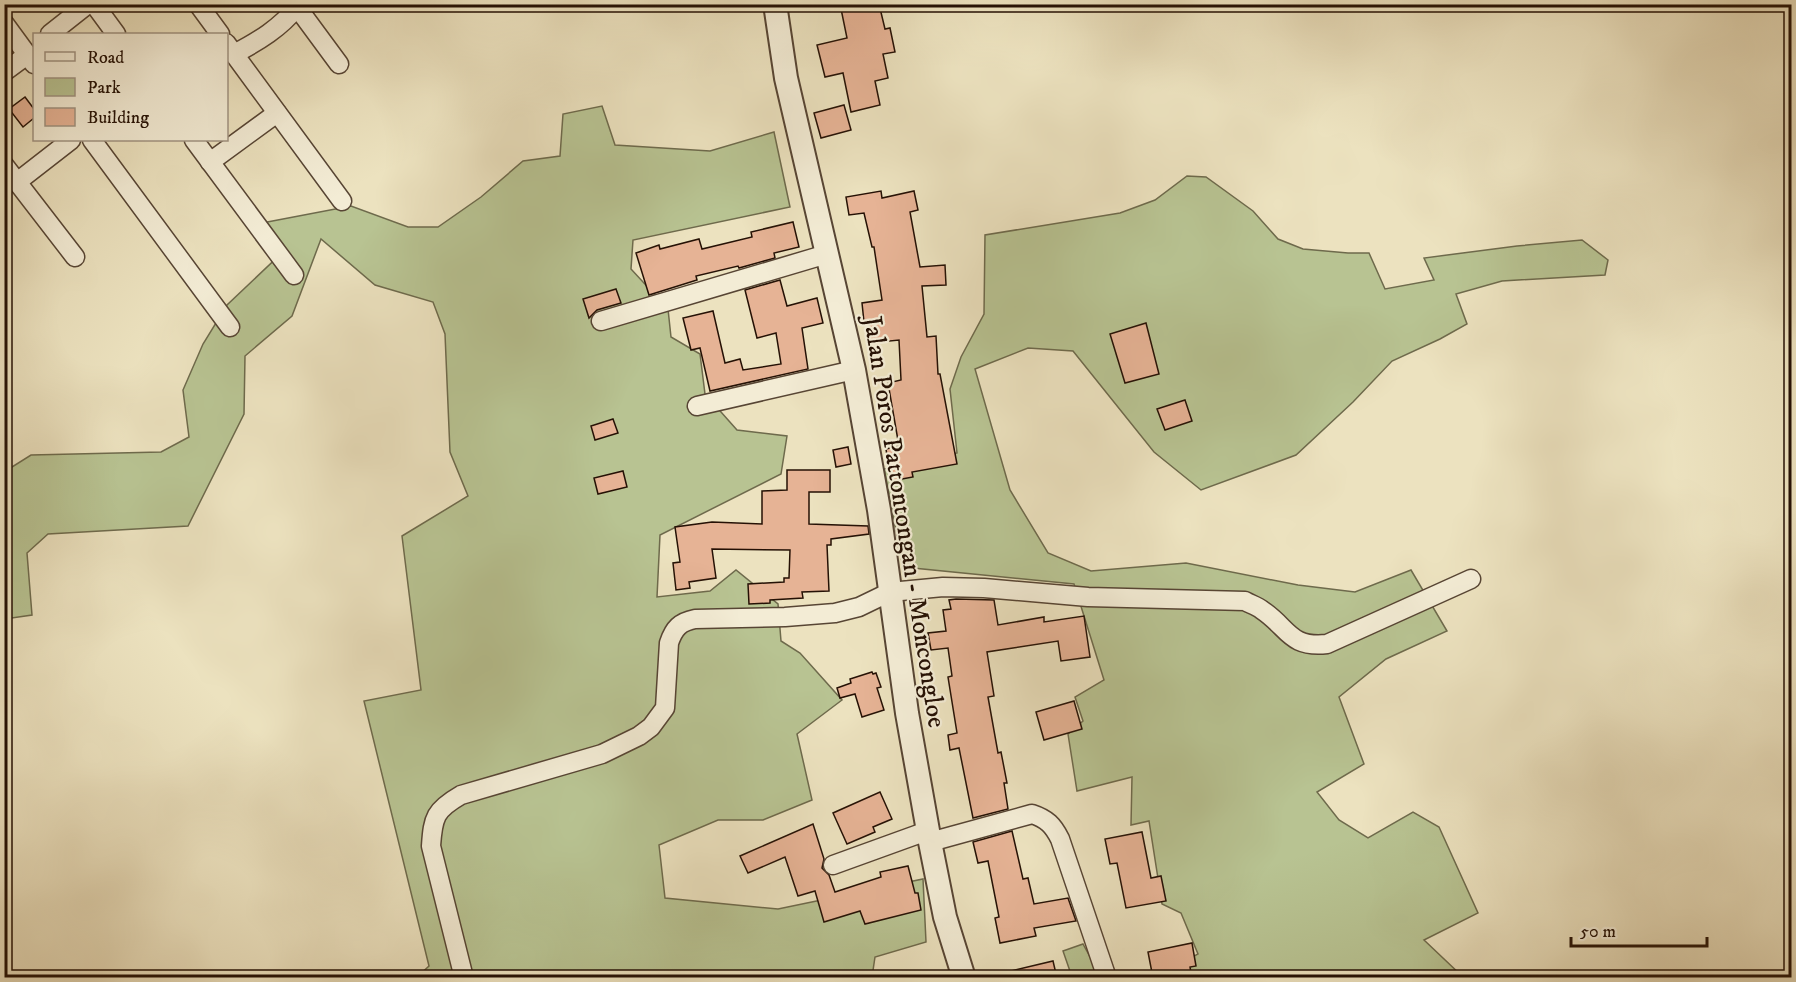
<svg xmlns="http://www.w3.org/2000/svg" width="1796" height="982" font-family="'IM FELL DW Pica',serif">
<style>
.green{fill:#b8c392;stroke:#6e6a4c;stroke-width:1.5}
.building{fill:#e6b395;stroke:#251105;stroke-width:1.5}
.lines{fill:none;stroke-linecap:round;stroke-linejoin:round}
.minor-casing{stroke:#574534;stroke-width:21}
.tertiary-casing{stroke:#574534;stroke-width:26}
.minor{stroke:#f3ecd5;stroke-width:18}
.tertiary{stroke:#f3ecd5;stroke-width:22}
.labels{text-anchor:middle;dominant-baseline:central;stroke-width:4.5;stroke-linejoin:round;paint-order:stroke}
.street-label{font-size:26px;fill:#251105;stroke:#f3ecd5}
</style>
<rect width="100%" height="100%" fill="#ece2bf"/>
<filter id="stains"><feTurbulence type="fractalNoise" baseFrequency=".00333" numOctaves="4"/><feColorMatrix values="0 0 0 0 .2 0 0 0 0 .09 0 0 0 0 .02 0 0 0 .5 -.17"/></filter>
<radialGradient id="worn" r=".72"><stop offset=".6" stop-color="#630" stop-opacity="0"/><stop offset="1" stop-color="#630" stop-opacity=".3"/></radialGradient>
<!-- green -->
<g class="green">
<path d="M602 106 615 145 710 151 774 132 790 207 633 240 631 269 668 309 671 337 700 354 705 394 737 430 787 436 781 474 660 535 657 597 710 591 736 570 778 604 781 641 800 653 842 700 797 734 812 800 763 820H718L659 845 665 898 778 909 923 879 926 942 875 957 872 977H417L429 966 364 701 421 690 402 536 468 496 450 452 445 334 433 302 375 285 321 239 292 316 245 356 244 414 188 526 48 534 27 553 32 615 5 619 4 472 31 455 161 452 189 437 183 390 203 344 227 305 286 249 262 223 351 206 408 227H438L481 197 523 161 560 156 563 114Z"/>
<path d="M1187 176 1206 177 1253 211 1278 239 1303 249 1348 253H1369L1385 289 1434 280 1424 258 1517 246 1582 240 1608 260 1605 275 1502 281 1456 294 1467 324 1440 339 1392 361 1353 402 1296 455 1201 490 1154 452 1073 351 1028 348 975 369 1010 490 1048 553 1091 571 1186 563 1298 585 1355 592 1411 570 1447 631 1386 659 1339 697 1364 764 1317 792 1339 820 1368 838 1413 812 1439 827 1478 913 1424 940 1463 977H1157L1198 954 1181 913 1162 904 1149 821 1131 825 1132 777 1077 791 1068 734 1083 721 1075 697 1104 680 1074 584 903 567 884 469 957 453 950 389 961 357 984 314 985 235 1120 213 1155 200Z"/>
<path d="M1083 944 1101 977H1072L1063 951Z"/>
</g>
<!-- building -->
<g class="building">
<path d="M840 4H879L885 29 890 28 895 52 883 54 888 78 875 81 880 105 851 112 843 73 825 77 817 45 847 38Z"/>
<path d="M25 97 34 109V118L23 127 9 109Z"/>
<path d="M844 105 851 130 821 138 814 113Z"/>
<path d="M881 191 882 198 914 191 918 210 910 212 920 267 945 265 946 285 922 286 927 337 936 336 938 374H940L957 464 912 472 913 477 891 481 886 449 899 446 888 383 901 380 899 340 870 343 868 321 864 322 862 303 882 300 874 247H872L864 213 849 215 846 197Z"/>
<path d="M793 222 799 247 774 253 775 258 739 268 738 266 696 276 697 280 649 295 636 253 659 245 660 249 699 239 702 249 752 237 751 232Z"/>
<path d="M780 280 787 306 817 298 823 323 802 328 808 369 710 391 700 348 691 350 683 318 713 311 725 363 740 359 743 370 781 364 776 333 757 338 745 290Z"/>
<path d="M616 289 621 303 597 310 589 318 583 299Z"/>
<path d="M1146 323 1159 374 1125 383 1110 334Z"/>
<path d="M1185 400 1192 421 1165 430 1157 409Z"/>
<path d="M613 419 618 433 595 440 591 426Z"/>
<path d="M848 447 851 464 836 467 833 450Z"/>
<path d="M787 470H830V492H809V524L868 526 869 534 831 539V545H827L829 591 802 592 803 598 770 600V603L749 604 748 584 784 582V578H789L790 550 712 549 716 578 689 582 690 588 676 590 673 563 680 562 675 527 712 522 762 524V491L787 490Z"/>
<path d="M623 471 627 487 598 494 594 478Z"/>
<path d="M956 599 994 600 998 625 1044 617V622L1084 616 1090 657 1061 661 1058 641 987 652 994 696 988 697 998 753 1001 752 1007 783H1004L1008 809 973 818 959 748 950 750 948 735 957 733 948 677 952 676 948 648 931 650 928 633 946 631 943 610 951 609 949 600Z"/>
<path d="M872 672 873 674 876 673 881 687 877 688 884 710 862 717 855 694 840 698 837 688 851 683 850 679Z"/>
<path d="M1074 701 1082 729 1044 740 1036 712Z"/>
<path d="M880 792 892 819 873 827 875 832 847 844 833 813Z"/>
<path d="M813 824 824 859 822 868 829 875 835 892 881 877 880 872 908 866 915 893H918L921 910 865 924 860 911 824 922 815 891 798 896 785 857 748 873 740 856Z"/>
<path d="M1012 831 1023 879 1028 878 1034 904 1068 898 1076 921 1034 928 1036 936 1000 943 995 918 999 917 988 861 978 863 973 842Z"/>
<path d="M1142 832 1151 878 1161 876 1166 901 1126 908 1117 863 1110 864 1105 839Z"/>
<path d="M1192 943 1196 966 1190 967 1192 978H1153L1148 952Z"/>
<path d="M1053 961 1057 978H1008L1007 972Z"/>
</g>
<g class="lines">
<defs>
<g id="minor">
<path d="M94 4 116 34"/>
<path d="M198 4 220 34"/>
<path d="M297 7 339 64"/>
<path d="M4 23 34 64"/>
<path d="M50 34 88 4"/>
<path d="M226 43 234 54C259 41 280 28 297 7L296 4"/>
<path d="M234 54 342 201"/>
<path d="M4 72 27 55"/>
<path d="M92 140 230 327"/>
<path d="M194 140 294 275"/>
<path d="M210 162 277 113"/>
<path d="M4 165 75 257"/>
<path d="M17 182 71 140"/>
<path d="M601 321 827 254"/>
<path d="M697 406 854 370"/>
<path d="M930 842 1032 814C1047 819 1053 825 1060 839L1107 978"/>
<path d="M833 865 927 831"/>
<path d="M464 978 431 846C433 817 435 810 461 795L602 754 639 736 651 727 665 708 669 643C674 628 680 622 695 619L785 617 835 613 859 607 890 592 943 587 984 588 1088 597 1245 601C1250 604 1257 606 1262 610 1289 628 1289 648 1327 644L1471 579"/>
</g>
<path id="tertiary" d="M775 4 786 78 854 370 879 510 907 713 930 842 945 917 964 978"/>
</defs>
<!-- minor casing -->
<use href="#minor" class="minor-casing"/>
<!-- tertiary casing -->
<use href="#tertiary" class="tertiary-casing"/>
<!-- minor -->
<use href="#minor" class="minor"/>
<!-- tertiary -->
<use href="#tertiary" class="tertiary"/>
</g>
<g class="labels">
<!-- street labels -->
<g class="street-label">
<text transform="translate(904 522) rotate(81)">Jalan Poros Pattontongan - Moncongloe</text>
</g>
</g>
<!-- margin -->
<rect width="1796" height="982" fill="none" stroke="#ece2bf" stroke-width="24"/>
<rect x="6" y="6" width="1784" height="970" fill="none" stroke="#251105" stroke-width="3"/>
<rect x="12" y="12" width="1772" height="958" fill="none" stroke="#251105" stroke-width="1.5"/>
<!-- legend -->
<rect x="33" y="33" width="195" height="108" fill="#f3ecd5" stroke="#a19482" stroke-width="1.5"/>
<rect x="45" y="52" width="30" height="9" fill="#f3ecd5" stroke="#a19482" stroke-width="1.5"/>
<text x="87" y="63" font-size="18" fill="#251105">Road</text>
<rect x="45" y="78" width="30" height="18" fill="#b8c392" stroke="#a19482" stroke-width="1.5"/>
<text x="87" y="93" font-size="18" fill="#251105">Park</text>
<rect x="45" y="108" width="30" height="18" fill="#e6b395" stroke="#a19482" stroke-width="1.5"/>
<text x="87" y="123" font-size="18" fill="#251105">Building</text>
<!-- scale -->
<path d="M1571 937v9h136v-9" fill="none" stroke="#251105" stroke-width="3"/>
<text x="1580" y="937" font-size="18" fill="#251105" stroke="#f3ecd5" stroke-width="4.5" paint-order="stroke">50 m</text>
<rect width="100%" height="100%" filter="url(#stains)"/>
<rect width="100%" height="100%" fill="url(#worn)"/>
</svg>
